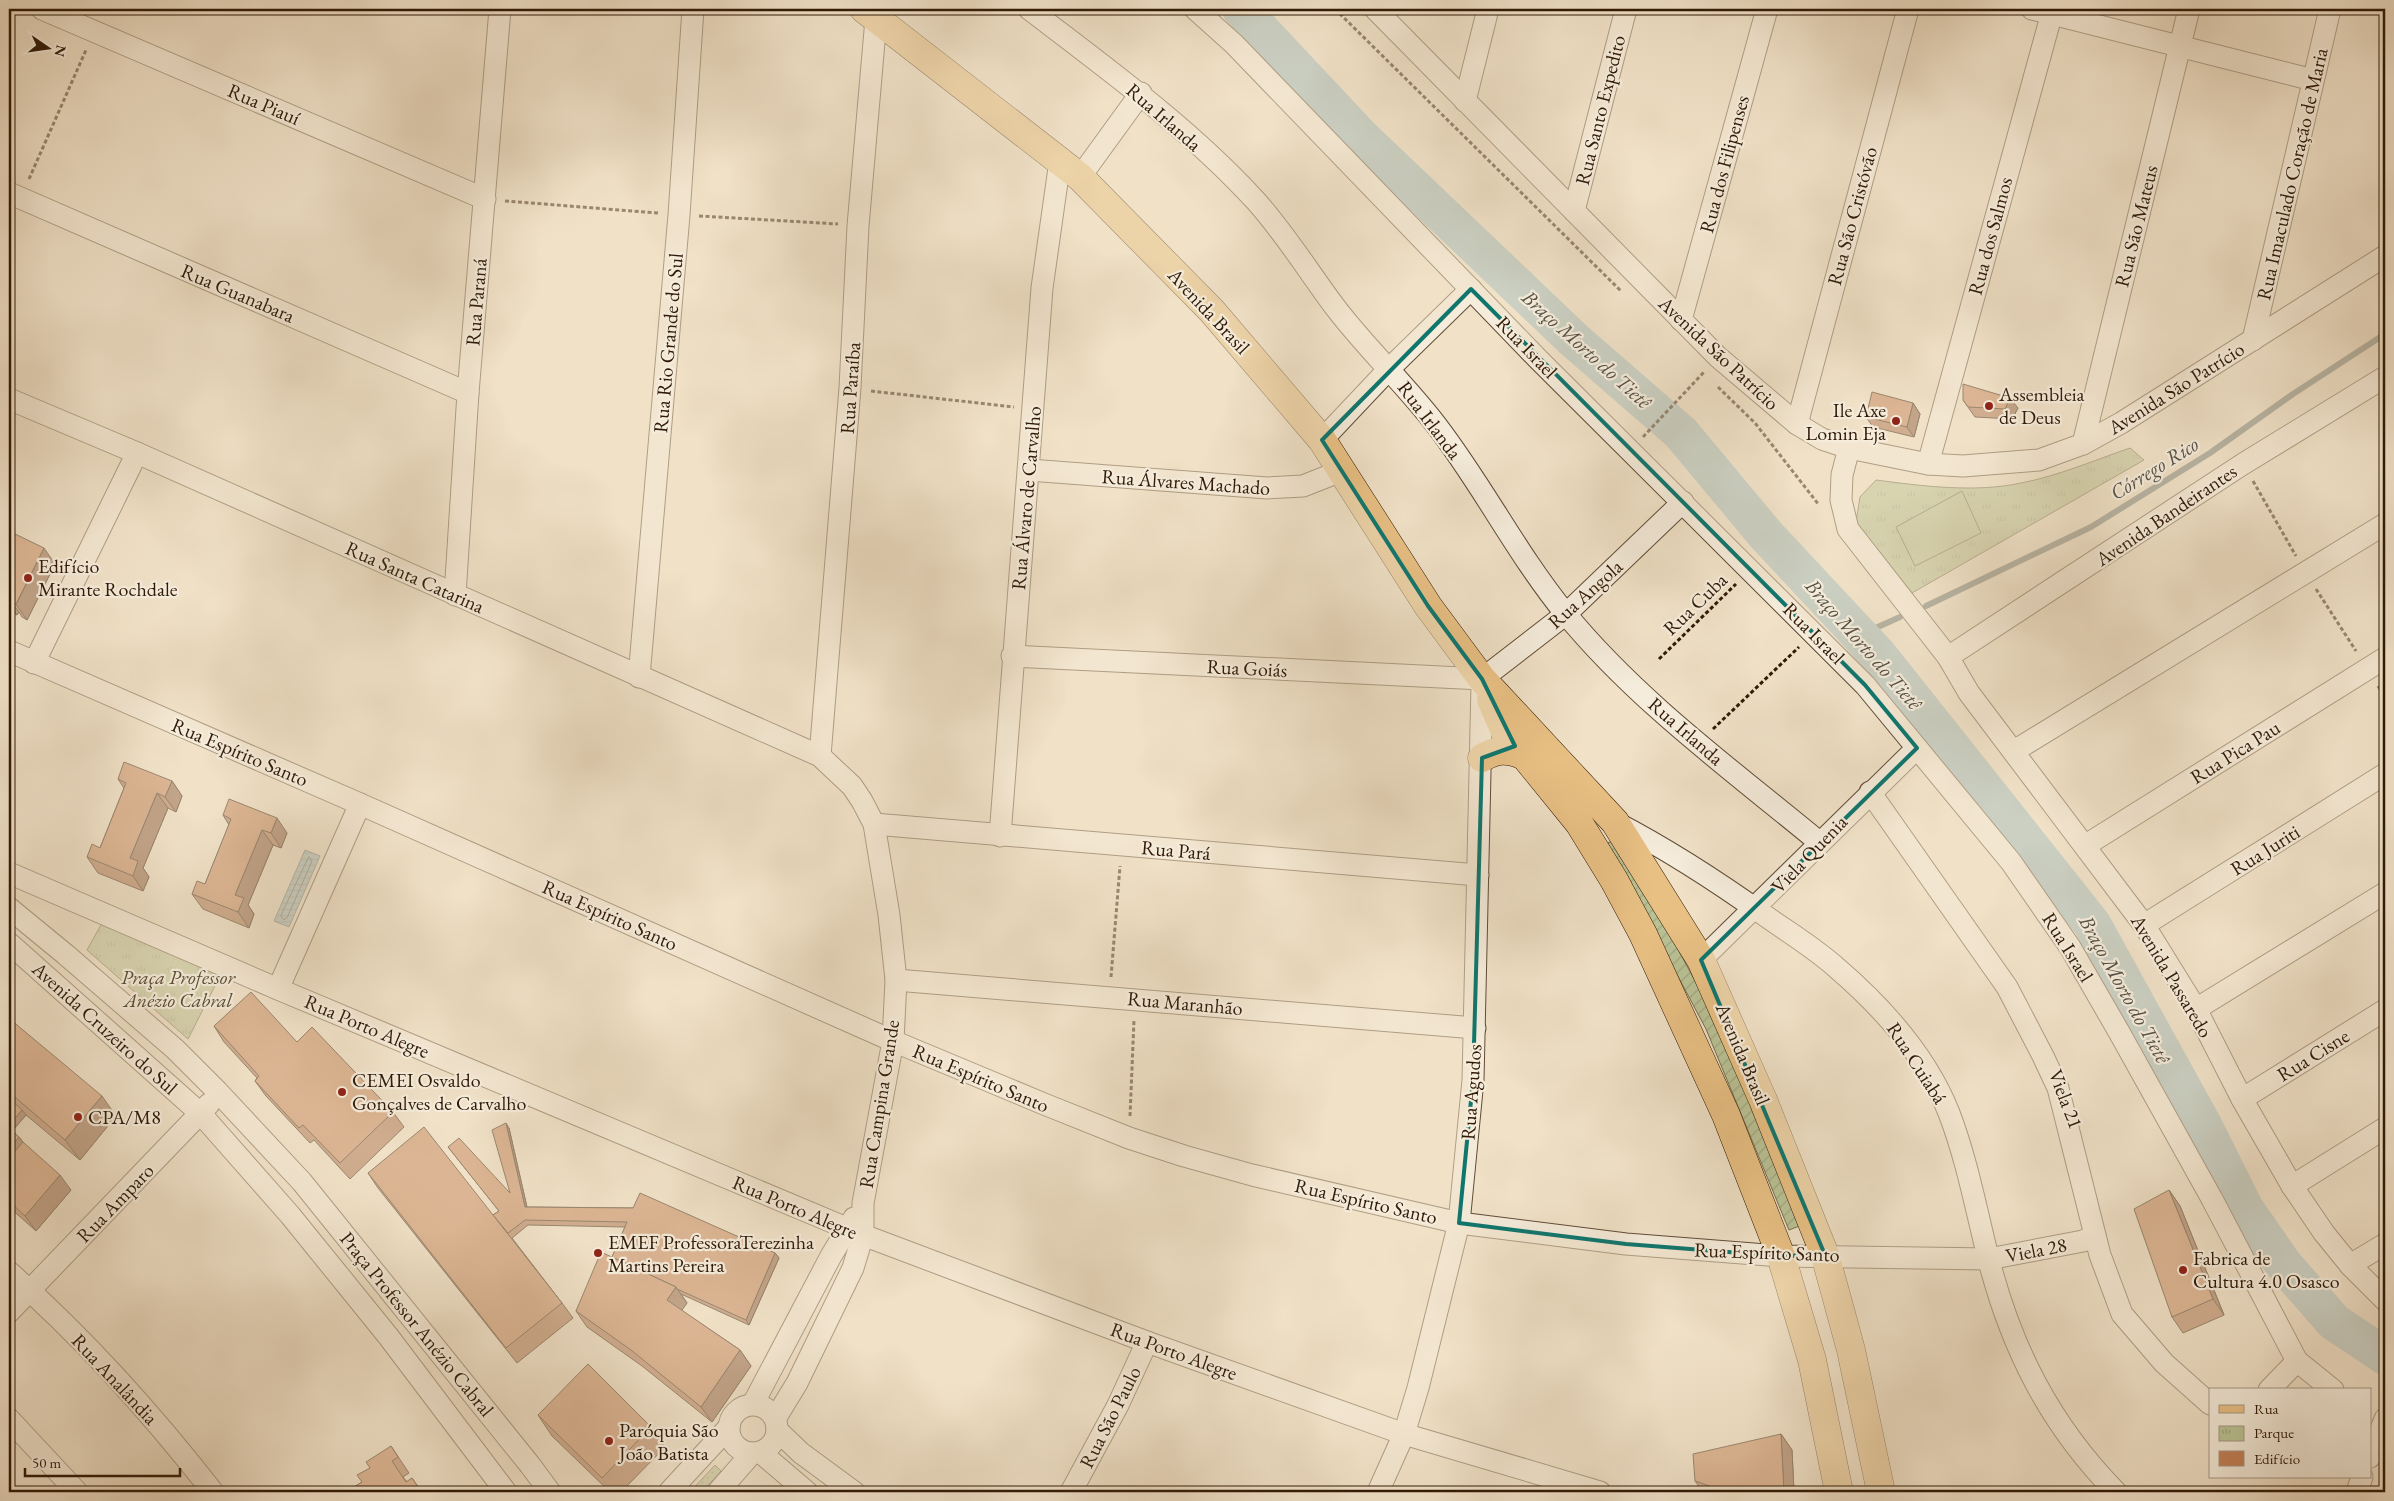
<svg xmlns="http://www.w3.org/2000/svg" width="2394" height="1501" font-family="'EB Garamond',serif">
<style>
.grass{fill:url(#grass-dots);stroke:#756e4e}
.park{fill:url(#park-tufts);stroke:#756e4e}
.garden{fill:url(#garden-furrows);stroke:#756e4e}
.pitch{fill:#bac396;stroke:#756e4e}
.water{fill:url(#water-rules);stroke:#727b75}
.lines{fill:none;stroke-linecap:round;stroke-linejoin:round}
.shore{stroke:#676a63;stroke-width:1}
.stream{stroke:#727b75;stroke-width:6}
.river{stroke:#9ebbbf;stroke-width:38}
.minor-casing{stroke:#604c37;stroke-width:23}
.major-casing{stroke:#301a07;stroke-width:29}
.path{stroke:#301a07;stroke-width:3;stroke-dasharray:4 2.5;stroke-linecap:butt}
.minor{stroke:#f5ecdb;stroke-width:21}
.major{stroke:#e8c084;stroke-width:28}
.wall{fill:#a96e4c;stroke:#301a07}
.shaded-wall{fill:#895a3e;stroke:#301a07}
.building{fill:#c48058;stroke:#301a07}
.marked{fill:none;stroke:#0f766e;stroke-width:4;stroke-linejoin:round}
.poi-dot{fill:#8f2418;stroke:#f5ecdb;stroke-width:2}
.labels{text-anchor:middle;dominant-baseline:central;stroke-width:4.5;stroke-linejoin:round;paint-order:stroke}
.street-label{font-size:20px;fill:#301a07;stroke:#f5ecdb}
.poi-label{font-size:20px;fill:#301a07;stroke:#f5ecdb;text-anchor:start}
.park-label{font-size:20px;font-style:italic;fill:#594d32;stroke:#f5ecdb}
.water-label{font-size:21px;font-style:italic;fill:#565247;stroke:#f5ecdb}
</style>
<defs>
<pattern id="grass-dots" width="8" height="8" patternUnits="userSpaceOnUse" patternTransform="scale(1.25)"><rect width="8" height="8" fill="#bac396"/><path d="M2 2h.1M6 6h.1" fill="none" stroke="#a0a780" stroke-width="1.8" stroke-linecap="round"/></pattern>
<pattern id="park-tufts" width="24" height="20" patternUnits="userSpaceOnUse" patternTransform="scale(1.25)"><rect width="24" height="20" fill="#bac396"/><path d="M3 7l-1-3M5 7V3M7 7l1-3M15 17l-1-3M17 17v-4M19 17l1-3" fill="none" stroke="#a0a780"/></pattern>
<pattern id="garden-furrows" width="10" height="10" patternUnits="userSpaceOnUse" patternTransform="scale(1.25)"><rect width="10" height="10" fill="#bac396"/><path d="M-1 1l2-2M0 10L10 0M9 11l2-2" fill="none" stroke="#a0a780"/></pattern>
<pattern id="water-rules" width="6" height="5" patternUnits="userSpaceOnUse" patternTransform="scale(1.25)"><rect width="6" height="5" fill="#9ebbbf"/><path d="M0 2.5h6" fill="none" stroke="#88a0a3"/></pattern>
</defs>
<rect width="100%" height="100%" fill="#f0e1c7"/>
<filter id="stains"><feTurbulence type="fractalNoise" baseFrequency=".004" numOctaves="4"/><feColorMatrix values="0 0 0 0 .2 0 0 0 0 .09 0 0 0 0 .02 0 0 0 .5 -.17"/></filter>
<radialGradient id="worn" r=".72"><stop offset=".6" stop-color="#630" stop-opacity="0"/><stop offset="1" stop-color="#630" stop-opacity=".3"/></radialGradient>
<!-- grass -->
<path class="grass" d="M715 1465 721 1471 702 1492H690Z"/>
<!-- park -->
<g class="park">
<path d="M2130 448 2144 460 1912 593 1856 522 1860 497 1876 480C1922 486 1975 493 2021 483 2058 476 2095 460 2130 448Z"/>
<path d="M103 921 127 925 220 976 188 1039 87 950Z"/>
</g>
<!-- garden -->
<path class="garden" d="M1619 839 1718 1024 1802 1225 1789 1230 1706 1029 1607 843Z"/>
<!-- pitch -->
<path class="pitch" d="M1962 491 1981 533 1915 566 1896 527Z"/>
<!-- water -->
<path class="water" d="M305 850 320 856 289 927 274 921Z"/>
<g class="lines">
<!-- shore -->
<path class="shore" d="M309 857 312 861 287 918 284 920 281 916Z"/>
<!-- stream -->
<g class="stream">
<path d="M1926 606 2091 527 2210 453 2293 394 2385 334"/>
<path d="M1860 635 1900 617"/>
</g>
<!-- river -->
<path class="river" d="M1241 9 1360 136 1573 339 1681 433 1766 535 1879 656 2092 924 2204 1127 2245 1209 2284 1265 2334 1322 2385 1356"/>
<defs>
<g id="minor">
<path d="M42 9 485 199"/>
<path d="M1029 9C1107 69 1188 127 1255 200 1285 233 1308 271 1335 307 1366 348 1405 384 1437 426 1483 486 1517 554 1565 613 1637 701 1732 770 1819 842"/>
<path d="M1195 9 1234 44 1538 359 1865 685 2011 862 2070 947 2119 1032 2212 1199 2297 1361 2333 1390"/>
<path d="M1375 9 1718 357 1797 424 1822 439 1849 448 1928 464 1963 466 2039 460 2083 444 2121 423 2385 256"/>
<path d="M2032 9 2313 80"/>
<path d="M1465 101 1488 9"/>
<path d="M1080 177 1141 93"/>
<path d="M9 193 468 393"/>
<path d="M1574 211 1626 9"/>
<path d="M1681 320 1767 9"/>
<path d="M2253 340 2330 9"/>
<path d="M9 399 137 453 820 756 852 786 862 801 874 824 889 915 896 980 893 1041 863 1203V1235L853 1268 797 1383 775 1419"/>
<path d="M1797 424 1908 9"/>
<path d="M1322 440 1389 369 1471 289"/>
<path d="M2083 444 2189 9"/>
<path d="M1849 448 1842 475 1841 500 1848 529 1948 657 1969 693 2144 925 2196 1009 2242 1099 2292 1186 2324 1233 2350 1265 2385 1300"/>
<path d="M1928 464 2053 9"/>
<path d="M1029 470 1267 488 1303 486 1341 471"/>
<path d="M455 595 468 393 500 9"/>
<path d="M9 651 360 804 893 1041 1044 1104 1129 1138 1184 1156 1252 1175 1459 1223 1626 1244 1781 1256 1989 1259 2083 1241 2095 1236"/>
<path d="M1012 656 1482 679"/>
<path d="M1948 657 2243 464 2385 377"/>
<path d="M34 663 137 453"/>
<path d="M639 677 679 215 693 9"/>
<path d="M1482 679 1566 614 1683 502"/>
<path d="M2014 751 2385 524"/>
<path d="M820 756 850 388 858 226 876 19"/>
<path d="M1870 792 2007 987 2043 1056 2058 1088 2100 1255 2122 1314 2164 1363 2210 1404"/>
<path d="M1615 822C1669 850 1718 882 1767 917 1791 934 1816 949 1838 969 1883 1008 1927 1057 1949 1113 1967 1160 1976 1209 1988 1257 2011 1348 2050 1425 2116 1492"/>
<path d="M874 824 1478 875"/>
<path d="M1000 836 1042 288 1060 161"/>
<path d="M2086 845 2385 658"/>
<path d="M9 873 278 989 863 1235 1147 1342 1404 1434 1600 1492"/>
<path d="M9 908 65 954 175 1049 218 1092 302 1182 530 1465 550 1492"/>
<path d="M2144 925 2385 774"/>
<path d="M9 943 201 1114 290 1215 388 1336 506 1492"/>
<path d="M1701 960 1917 748"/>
<path d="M896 980 1475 1028"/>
<path d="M278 989 360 804"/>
<path d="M2196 1009 2385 893"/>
<path d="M2242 1099 2385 1010"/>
<path d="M2292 1186 2385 1128"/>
<path d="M2350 1265 2385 1244"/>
<path d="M9 1272C84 1338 152 1414 213 1492"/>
<path d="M9 1312 209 1104"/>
<path d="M2269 1390 2297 1361"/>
<path d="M753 1404 831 1256 854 1218"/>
<circle cx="753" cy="1429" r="24"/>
<path d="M9 1419 77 1492"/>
<path d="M777 1430 801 1453 854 1492"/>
<path d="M760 1452 807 1492"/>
<path d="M2370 1457 2385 1419"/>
<path d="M669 1492 729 1427"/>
<path d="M718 1492 752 1453"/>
<path d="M1071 1492 1118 1405 1147 1342"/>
<path d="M1378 1492 1404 1434 1418 1388 1459 1223 1473 1080 1482 684"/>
<path d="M2357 1492 2362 1477"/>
</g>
<g id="major">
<path d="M864 9 1080 177 1212 311 1322 440 1428 606 1482 679 1615 822 1701 960 1763 1100 1825 1255 1851 1350 1881 1492"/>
<path d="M1491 699 1505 732 1579 823 1614 880 1643 934 1726 1115 1781 1256 1812 1360 1839 1492"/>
<path d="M1482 758C1496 749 1507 749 1522 755"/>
</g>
</defs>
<!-- minor casing -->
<use href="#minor" class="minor-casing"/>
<!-- major casing -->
<use href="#major" class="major-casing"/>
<!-- path -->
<g class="path">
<path d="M1335 9 1621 291"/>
<path d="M29 179 86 50"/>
<path d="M505 201 658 213"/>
<path d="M699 216 838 224"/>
<path d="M9 224 12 217"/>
<path d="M1718 387 1755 423 1819 505"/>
<path d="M871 391 1014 407"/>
<path d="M1643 437 1704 372"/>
<path d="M2253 481 2296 556"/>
<path d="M2316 589 2356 651"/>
<path d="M1659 659 1736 584"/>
<path d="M2378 686 2385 697"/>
<path d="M1713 729 1799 647"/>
<path d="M1111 977 1120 866"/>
<path d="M1130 1116 1134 1020"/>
</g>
<!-- minor -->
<use href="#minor" class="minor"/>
<!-- major -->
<use href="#major" class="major"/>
</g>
<!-- wall -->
<g class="wall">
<path d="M1963 400 2018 408 2012 419 1975 417Z"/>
<path d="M1913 403 1920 414 1914 437 1873 427 1866 417Z"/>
<path d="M9 531 55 564 27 620 22 617 19 612 17 615 9 611Z"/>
<path d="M118 779 172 781 182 796 176 812 168 808 143 868 149 877 143 891 98 873 87 857 100 848 124 788Z"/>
<path d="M223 815 287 833 281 848 273 845 248 905 254 914 249 928 203 909 192 894 205 884 229 825Z"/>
<path d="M9 1023 116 1116 80 1160 26 1115 12 1131 19 1137 23 1142 71 1190 36 1231 9 1207Z"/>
<path d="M214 1026 297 1042 393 1112 404 1127 350 1179 314 1140 310 1143 266 1096 255 1081 257 1078 224 1042Z"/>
<path d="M509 1128 527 1207 633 1208 775 1253 779 1258 749 1325 681 1294 687 1303 681 1310 740 1350 751 1366 712 1422 642 1366 587 1327 576 1311 612 1257 625 1227 528 1225 512 1238 562 1303 573 1318 517 1363 378 1188 368 1173 493 1215 499 1211 448 1147 510 1193Z"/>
<path d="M2169 1190 2180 1206 2224 1315 2183 1333 2172 1317Z"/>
<path d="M538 1415 651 1427 665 1447 621 1492H610L552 1436Z"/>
<path d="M1781 1434 1792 1450 1794 1492H1703L1695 1481Z"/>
<path d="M391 1446 409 1473 403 1477 407 1482 412 1478 422 1492H346L362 1482 370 1468Z"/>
</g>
<!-- shaded-wall -->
<g class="shaded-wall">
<path d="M2010 398 2018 408 2012 419 2005 409Z"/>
<path d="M1913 403 1920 414 1914 437 1907 427Z"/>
<path d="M44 548 55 564 27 620 16 604 11 602 19 612 17 615 9 603V595L10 592 17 603Z"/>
<path d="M172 781 182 796 176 812 165 797Z"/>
<path d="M157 793 168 808 143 868 149 877 143 891 133 876 130 858Z"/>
<path d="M277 818 287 833 281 848 271 833Z"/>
<path d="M262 830 273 845 248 905 254 914 249 928 238 912 235 895Z"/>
<path d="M102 1096 116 1116 80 1160 65 1140Z"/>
<path d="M22 1110 26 1115 9 1135V1125Z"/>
<path d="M506 1123 509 1128 528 1212 525 1207Z"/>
<path d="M19 1137 34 1157 9 1186V1149Z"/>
<path d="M60 1175 71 1190 36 1231 25 1216Z"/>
<path d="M2169 1190 2180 1206 2224 1315 2213 1299Z"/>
<path d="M775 1253 779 1258 749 1325 746 1320Z"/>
<path d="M676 1287 687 1303 678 1316 667 1300Z"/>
<path d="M740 1350 751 1366 712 1422 701 1407Z"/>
<path d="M1781 1434 1792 1450 1794 1492H1784Z"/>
</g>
<!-- building -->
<g class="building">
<path d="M1963 384 2010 398 2005 409 1968 407 1963 400Z"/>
<path d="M1872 392 1913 403 1907 427 1866 417Z"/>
<path d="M9 531 44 548 16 604 11 602 15 595 10 592 9 595Z"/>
<path d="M124 762 172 781 165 797 157 793 130 858 138 861 133 876 87 857 92 844 100 848 126 783 118 779Z"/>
<path d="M229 799 277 818 271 833 262 830 235 895 244 898 238 912 192 894 197 881 205 884 231 819 223 815Z"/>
<path d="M251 992 297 1042 312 1027 393 1112 340 1163 303 1125 299 1128 255 1081 259 1076 214 1026Z"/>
<path d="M11 1020 102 1096 65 1140 9 1092V1023Z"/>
<path d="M9 1098 22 1110 9 1125Z"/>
<path d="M506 1123 525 1207 633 1208 640 1193 775 1253 746 1320 677 1289 676 1287 612 1257 627 1222 525 1220 508 1233 493 1215 499 1211 448 1147 459 1138 510 1193 492 1130Z"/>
<path d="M424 1127 562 1303 506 1348 368 1173Z"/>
<path d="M9 1128 19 1137 9 1149Z"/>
<path d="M23 1142 60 1175 25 1216 9 1201V1158Z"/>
<path d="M2169 1190 2213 1299 2172 1317 2134 1209Z"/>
<path d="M601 1252 676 1287 667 1300 740 1350 701 1407 631 1350 576 1311Z"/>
<path d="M588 1364 651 1427 602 1478 538 1415Z"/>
<path d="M1781 1434 1784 1492H1727L1695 1481 1693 1454Z"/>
<path d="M391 1446 398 1457 392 1461 406 1482 412 1478 420 1490 416 1492H346L362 1482 357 1475 370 1468 366 1462Z"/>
<path d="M754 1487 760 1492H749Z"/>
<path d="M478 1488 481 1492H473Z"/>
</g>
<!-- marked area -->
<path d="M0 0H2394V1501H0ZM1471 289 1865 685 1917 748 1701 960 1825 1255 1781 1256 1626 1244 1459 1223 1473 1080 1482 758 1515 746 1482 679 1428 606 1322 440Z" fill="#f0e1c7" fill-opacity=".55" fill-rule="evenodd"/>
<path class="marked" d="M1471 289 1865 685 1917 748 1701 960 1825 1255 1781 1256 1626 1244 1459 1223 1473 1080 1482 758 1515 746 1482 679 1428 606 1322 440Z"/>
<!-- markers -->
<g class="poi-dot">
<circle cx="1989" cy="406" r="5"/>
<circle cx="1896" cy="421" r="5"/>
<circle cx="28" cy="578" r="5"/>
<circle cx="342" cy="1092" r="5"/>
<circle cx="78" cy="1117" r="5"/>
<circle cx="598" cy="1253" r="5"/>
<circle cx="2183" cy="1270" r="5"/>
<circle cx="609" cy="1441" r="5"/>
</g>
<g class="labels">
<!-- street labels -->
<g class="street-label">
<text transform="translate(264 104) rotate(23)">Rua Piauí</text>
<text transform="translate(1600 110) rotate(-76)">Rua Santo Expedito</text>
<text transform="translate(1164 117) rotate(41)">Rua Irlanda</text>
<text transform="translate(1724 164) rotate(-75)">Rua dos Filipenses</text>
<text transform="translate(2292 174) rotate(-77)">Rua Imaculado Coração de Maria</text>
<text transform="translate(1852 216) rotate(-75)">Rua São Cristóvão</text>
<text transform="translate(2136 226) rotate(-76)">Rua São Mateus</text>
<text transform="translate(1990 236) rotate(-75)">Rua dos Salmos</text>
<text transform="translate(238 293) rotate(23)">Rua Guanabara</text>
<text transform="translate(476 302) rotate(-85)">Rua Paraná</text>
<text transform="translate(1209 311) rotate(47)">Avenida Brasil</text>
<text transform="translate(668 343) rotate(-85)">Rua Rio Grande do Sul</text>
<text transform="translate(1527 347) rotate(46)">Rua Israel</text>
<text transform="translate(1719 353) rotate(43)">Avenida São Patrício</text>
<text transform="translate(850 388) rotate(-86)">Rua Paraíba</text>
<text transform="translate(2176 388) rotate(-32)">Avenida São Patrício</text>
<text transform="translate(1430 420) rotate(53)">Rua Irlanda</text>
<text transform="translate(1186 482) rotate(4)">Rua Álvares Machado</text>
<text transform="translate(1026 498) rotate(-85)">Rua Álvaro de Carvalho</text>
<text transform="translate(2166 515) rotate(-34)">Avenida Bandeirantes</text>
<text transform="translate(415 577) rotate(24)">Rua Santa Catarina</text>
<text transform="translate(1585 594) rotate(-42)">Rua Angola</text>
<text transform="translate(1695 604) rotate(-44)">Rua Cuba</text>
<text transform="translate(1814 633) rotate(45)">Rua Israel</text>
<text transform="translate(1247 668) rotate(3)">Rua Goiás</text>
<text transform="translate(1686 731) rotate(41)">Rua Irlanda</text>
<text transform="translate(240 752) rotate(23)">Rua Espírito Santo</text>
<text transform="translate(2235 752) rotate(-32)">Rua Pica Pau</text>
<text transform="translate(1176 850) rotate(5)">Rua Pará</text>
<text transform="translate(2265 850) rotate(-32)">Rua Juriti</text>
<text transform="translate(1809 854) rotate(-46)">Viela Quenia</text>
<text transform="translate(610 915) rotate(24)">Rua Espírito Santo</text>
<text transform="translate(2068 947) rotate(58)">Rua Israel</text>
<text transform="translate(2172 976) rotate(59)">Avenida Passaredo</text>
<text transform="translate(1185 1003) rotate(5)">Rua Maranhão</text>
<text transform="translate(367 1026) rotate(23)">Rua Porto Alegre</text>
<text transform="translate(105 1028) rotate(42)">Avenida Cruzeiro do Sul</text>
<text transform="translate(1743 1054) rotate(67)">Avenida Brasil</text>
<text transform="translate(2313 1055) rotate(-32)">Rua Cisne</text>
<text transform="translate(1917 1063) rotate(57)">Rua Cuiabá</text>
<text transform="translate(981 1078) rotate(23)">Rua Espírito Santo</text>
<text transform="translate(1471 1092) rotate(-86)">Rua Agudos</text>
<text transform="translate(2066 1099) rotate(69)">Viela 21</text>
<text transform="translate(879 1104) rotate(-81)">Rua Campina Grande</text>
<text transform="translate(1366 1201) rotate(13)">Rua Espírito Santo</text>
<text transform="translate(115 1203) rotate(-46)">Rua Amparo</text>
<text transform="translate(795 1207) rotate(23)">Rua Porto Alegre</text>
<text transform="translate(2036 1250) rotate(-11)">Viela 28</text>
<text transform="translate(1767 1252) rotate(2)">Rua Espírito Santo</text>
<text transform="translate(417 1324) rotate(51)">Praça Professor Anézio Cabral</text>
<text transform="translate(1174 1351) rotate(20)">Rua Porto Alegre</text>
<text transform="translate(115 1379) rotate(47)">Rua Analândia</text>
<text transform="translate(1110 1417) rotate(-63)">Rua São Paulo</text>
</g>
<!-- poi labels -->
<g class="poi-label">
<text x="1999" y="394">Assembleia<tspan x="1999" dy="23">de Deus</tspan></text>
<text x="1886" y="410" text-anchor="end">Ile Axe<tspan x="1886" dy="23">Lomin Eja</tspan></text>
<text x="38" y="566">Edifício<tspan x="38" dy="23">Mirante Rochdale</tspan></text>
<text x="352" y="1080">CEMEI Osvaldo<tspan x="352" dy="23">Gonçalves de Carvalho</tspan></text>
<text x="88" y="1117">CPA/M8</text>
<text x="608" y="1242">EMEF ProfessoraTerezinha<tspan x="608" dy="23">Martins Pereira</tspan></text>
<text x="2193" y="1258">Fabrica de<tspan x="2193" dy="23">Cultura 4.0 Osasco</tspan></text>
<text x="619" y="1430">Paróquia São<tspan x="619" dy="23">João Batista</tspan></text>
</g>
<!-- park labels -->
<g class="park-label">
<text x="178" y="977">Praça Professor<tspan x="178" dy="23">Anézio Cabral</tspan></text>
</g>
<!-- water labels -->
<g class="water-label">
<text transform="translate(1587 349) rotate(42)">Braço Morto do Tietê</text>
<text transform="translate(2154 468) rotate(-32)">Córrego Rico</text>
<text transform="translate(1864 644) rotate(49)">Braço Morto do Tietê</text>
<text transform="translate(2125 989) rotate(61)">Braço Morto do Tietê</text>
</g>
</g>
<!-- margin -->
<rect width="2394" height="1501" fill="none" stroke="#f0e1c7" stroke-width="30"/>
<rect x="10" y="10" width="2374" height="1481" fill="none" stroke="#301a07" stroke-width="2.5"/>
<rect x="15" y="15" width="2364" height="1471" fill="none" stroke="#301a07"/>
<!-- legend -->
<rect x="2209" y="1388" width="162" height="90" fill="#f5ecdb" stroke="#a69886"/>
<rect x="2219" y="1405" width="25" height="8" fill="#e8c084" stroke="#a69886"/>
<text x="2254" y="1414" font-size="15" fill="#301a07">Rua</text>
<rect x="2219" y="1426" width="25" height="15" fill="url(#park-tufts)" stroke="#a69886"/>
<text x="2254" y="1438" font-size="15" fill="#301a07">Parque</text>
<rect x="2219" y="1451" width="25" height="15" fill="#c48058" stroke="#a69886"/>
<text x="2254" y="1464" font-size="15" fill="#301a07">Edifício</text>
<!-- north arrow -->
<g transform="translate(48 48) rotate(103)" stroke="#f5ecdb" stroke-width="4" paint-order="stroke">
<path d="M0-4L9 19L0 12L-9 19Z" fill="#301a07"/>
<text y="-8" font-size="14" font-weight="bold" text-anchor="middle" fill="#301a07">N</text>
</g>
<!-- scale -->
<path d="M25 1468v8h155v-8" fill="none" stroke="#301a07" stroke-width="2.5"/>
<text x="32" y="1468" font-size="15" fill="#301a07" stroke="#f5ecdb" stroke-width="4" paint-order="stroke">50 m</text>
<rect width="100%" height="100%" filter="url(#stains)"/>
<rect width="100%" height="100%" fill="url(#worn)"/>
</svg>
